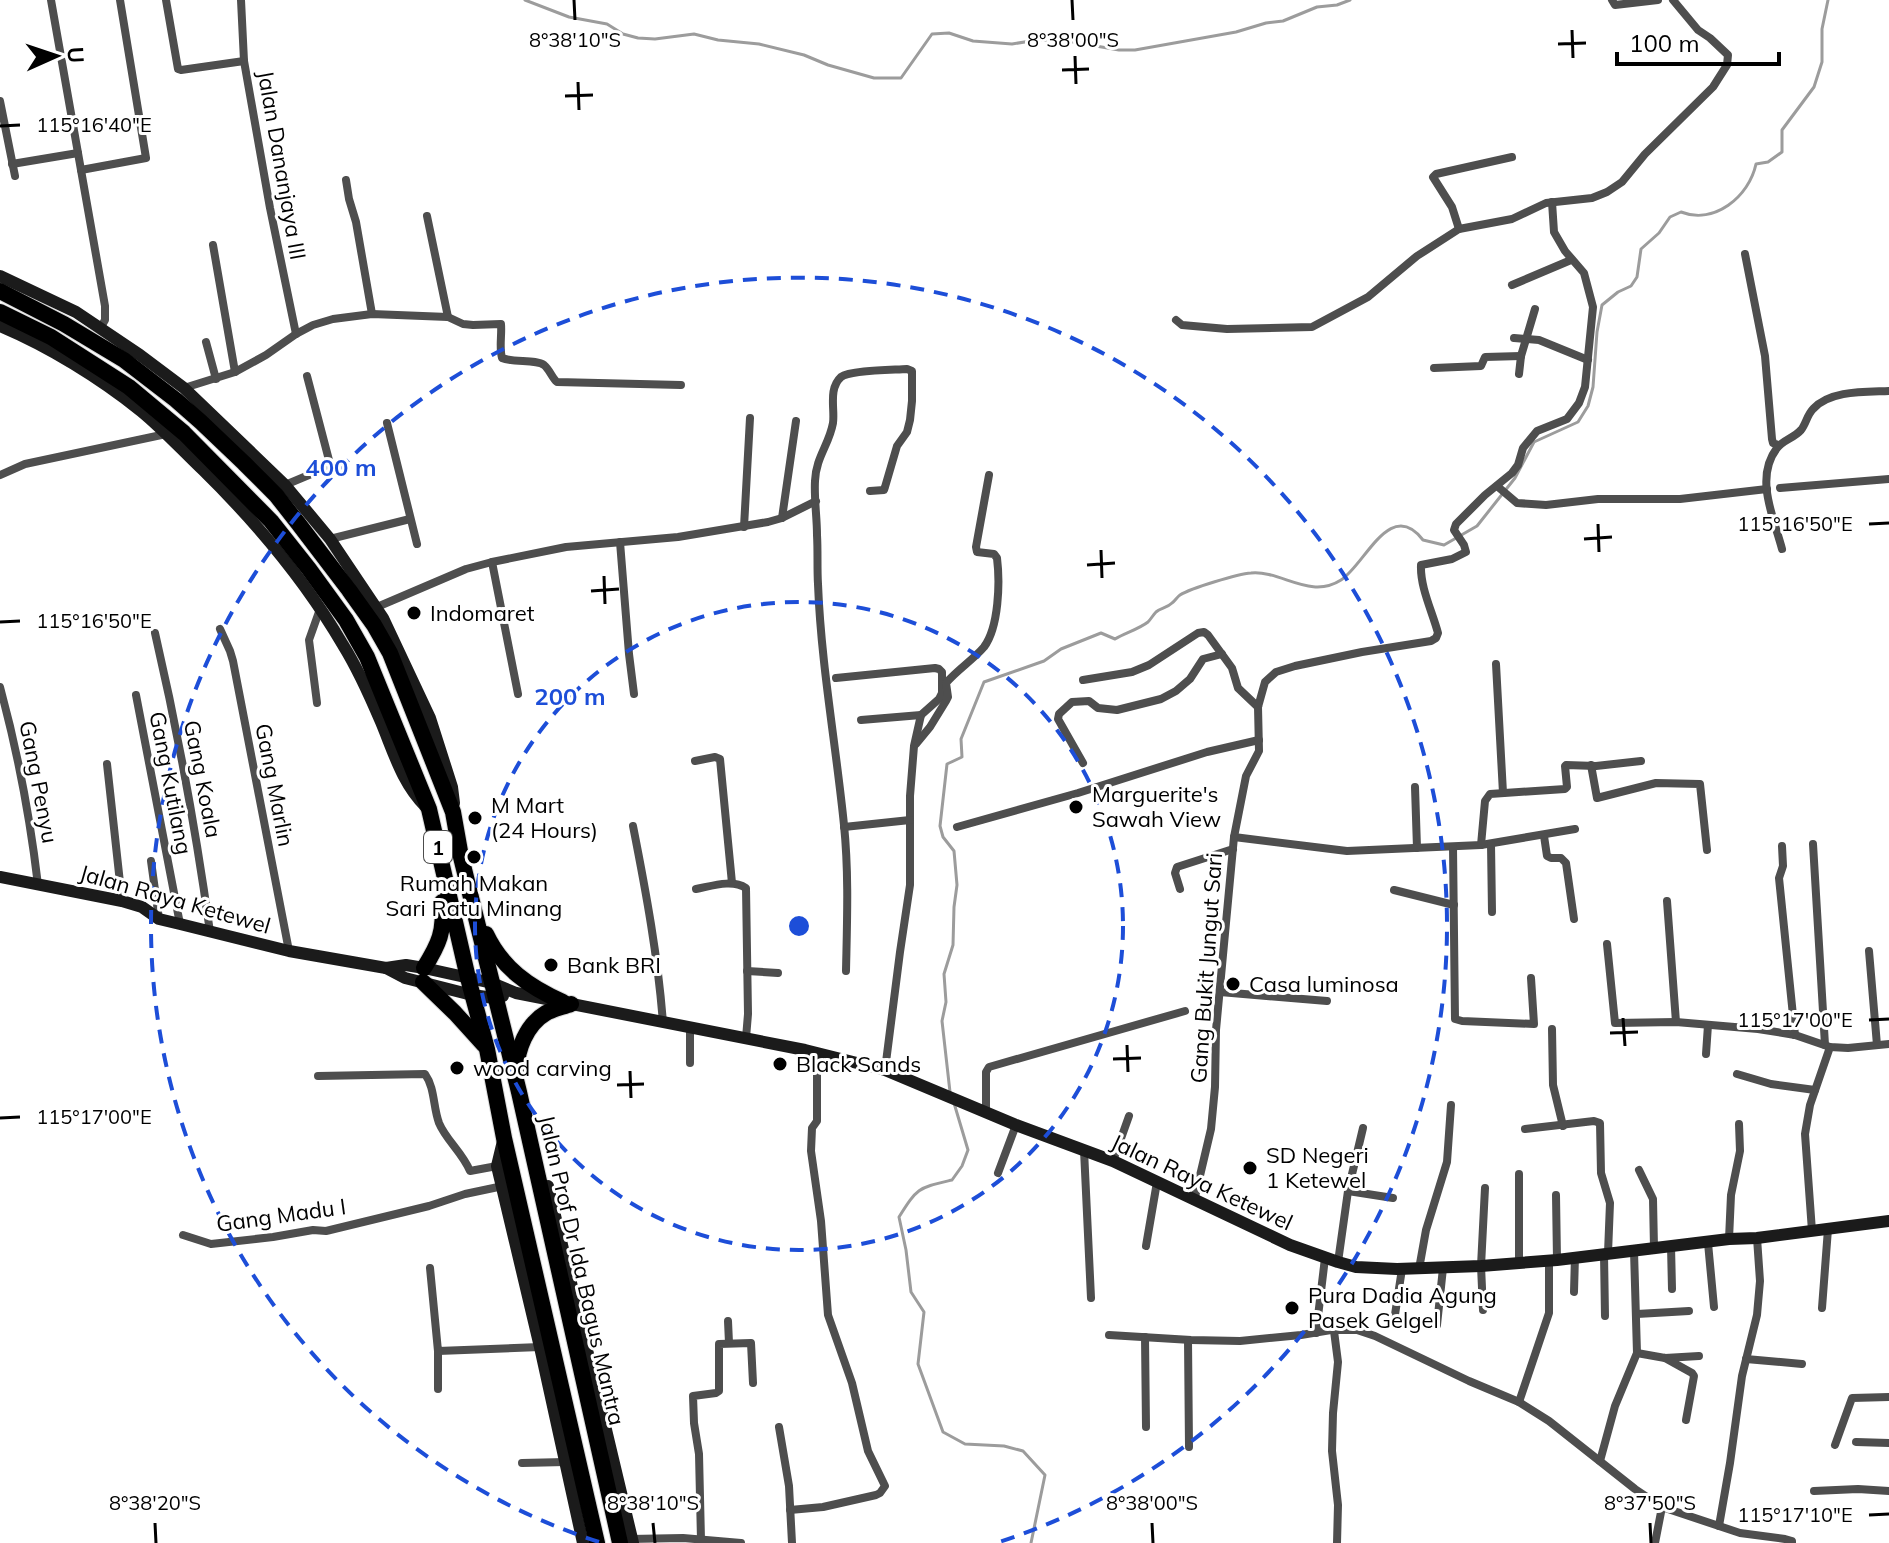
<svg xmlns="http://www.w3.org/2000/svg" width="1889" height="1543" font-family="Mulish,sans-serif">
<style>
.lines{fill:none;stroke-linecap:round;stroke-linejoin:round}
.stream{stroke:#9c9c9c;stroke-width:3}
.highway-casing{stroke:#dbdbdb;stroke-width:18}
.street{stroke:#4e4e4e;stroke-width:8}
.secondary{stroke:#1b1b1b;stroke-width:12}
.highway{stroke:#000;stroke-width:16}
.ticks{fill:none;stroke:#000;stroke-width:3}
.ring{fill:none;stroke:#1d4ed8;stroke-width:4;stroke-dasharray:14 10}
.poi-dot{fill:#000;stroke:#fff;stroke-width:3}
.labels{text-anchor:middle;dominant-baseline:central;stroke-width:6;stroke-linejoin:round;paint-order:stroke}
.shield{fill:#fff;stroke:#4c4c4c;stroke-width:2}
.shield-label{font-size:20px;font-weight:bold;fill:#000}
.street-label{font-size:22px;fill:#000;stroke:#fff}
.poi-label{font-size:22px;fill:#000;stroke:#fff;text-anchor:start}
.ticks-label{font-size:20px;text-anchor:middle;fill:#000;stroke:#fff;stroke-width:6;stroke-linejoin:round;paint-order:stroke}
.centre{fill:#1d4ed8;stroke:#fff;stroke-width:4}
.ring-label{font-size:24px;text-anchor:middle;font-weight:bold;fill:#1d4ed8;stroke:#fff;stroke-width:6;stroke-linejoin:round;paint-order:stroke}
</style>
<rect width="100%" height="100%" fill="#fff"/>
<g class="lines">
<!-- stream -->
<g class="stream">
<path d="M525 0 569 17 607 24 623 34 638 38 655 39 694 34 718 40 759 44 804 55 828 65 874 78H901L932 34 949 33 973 41 1012 44 1037 40 1067 41 1119 50H1135L1236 32 1266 23 1283 21 1317 7 1337 5 1350 0"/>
<path d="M950 1092 942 1021 946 1002 944 974 953 945 954 907 957 885 954 851 943 837 940 826 947 764 962 757 961 739 984 682 1044 661 1061 649 1101 633 1115 639C1125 633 1139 629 1148 622 1151 619 1153 615 1156 612 1161 608 1167 608 1172 603 1175 601 1177 597 1180 595 1191 588 1238 574 1251 573 1281 570 1310 600 1341 580 1365 565 1390 497 1423 540L1444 545 1477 526 1515 478 1534 442 1578 422 1588 406 1593 387 1597 332 1602 305 1618 292 1631 286 1637 277 1641 249 1659 233 1670 217 1681 212C1714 225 1749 197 1756 164L1768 162 1782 152V130L1814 87 1822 62V29L1828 0"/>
<path d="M954 1103 968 1150 962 1166 952 1180C918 1188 918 1187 899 1217L906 1250 911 1292 924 1312 918 1364 943 1432 965 1444 1004 1446 1023 1451 1045 1475 1031 1543"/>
</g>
<defs>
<g id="highway">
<path d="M0 291 64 324 124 360 176 400 201 422 244 463 276 495 298 523 349 590 374 625 390 653 453 812 461 857 519 1092 620 1543"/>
<path d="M0 312 51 337 129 387 184 433 271 521 309 569 346 620 367 657 429 809 468 978 487 1049 504 1138 597 1543"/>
<path d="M486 934C502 968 529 987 563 1002"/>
<path d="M424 968C439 944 445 931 442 902"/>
<path d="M423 982 455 1013 484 1045"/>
<path d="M517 1071C516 1050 527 1024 546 1013 553 1009 563 1007 571 1004"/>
</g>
</defs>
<!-- highway casing -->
<use href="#highway" class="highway-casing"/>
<!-- street -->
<g class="street">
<path d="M51 0 105 306V320L101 327"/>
<path d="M166 0 178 69 181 70 244 61"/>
<path d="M241 0 244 61 270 208 296 334"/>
<path d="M1612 0 1615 5 1658 0"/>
<path d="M0 101 15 176"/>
<path d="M12 164 78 153"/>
<path d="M81 170 146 158 120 0"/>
<path d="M346 180 349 199 356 222 372 314"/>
<path d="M427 216 448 317"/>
<path d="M1459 229 1452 207 1433 177 1436 174 1512 157"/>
<path d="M213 245 235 372"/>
<path d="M1745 254 1765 356 1772 439 1773 443 1778 445"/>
<path d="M1512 285 1571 260"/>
<path d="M1176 320 1182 325 1227 329 1312 327 1368 297 1417 256 1459 229 1512 219 1546 203 1592 198 1607 192 1622 182 1645 154 1713 87 1727 65 1728 55 1710 38 1698 30 1673 0"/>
<path d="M1514 338 1539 340 1588 360"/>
<path d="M206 342 216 379"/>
<path d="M1434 368 1481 366 1485 357 1521 356"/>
<path d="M1519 374 1521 356 1535 309"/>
<path d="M184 388 235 372 266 355 296 334 313 325 333 319 372 314 448 317 463 324 473 325 501 324C502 336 499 347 502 358 513 363 536 359 544 365 550 370 552 378 557 382L681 385"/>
<path d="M387 423 417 544"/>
<path d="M0 475 25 464 166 434"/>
<path d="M285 485 328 467 330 464 307 376"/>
<path d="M1497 486 1517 503 1546 505 1598 499H1680L1767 489"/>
<path d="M1780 488 1889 479"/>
<path d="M782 518 796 421"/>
<path d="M744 527 750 418"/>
<path d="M330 539 410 519"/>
<path d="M620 542 629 654 634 694"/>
<path d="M1782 549C1774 518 1754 478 1777 448 1783 440 1794 438 1801 430 1806 424 1807 415 1813 409 1830 390 1866 392 1889 391"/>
<path d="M377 607 466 569 492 562"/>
<path d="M220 629 230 651 233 661 289 951"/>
<path d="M155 633C178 732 196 831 210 932"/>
<path d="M1496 664 1503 793"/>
<path d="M836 678 935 668 939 669 942 672V693L939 699 921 715 914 746 910 796V885L900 952 885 1070"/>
<path d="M1083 680 1132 672 1149 665 1198 633 1204 632 1208 635 1232 668 1238 688 1258 707"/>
<path d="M0 687C18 753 30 817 38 885"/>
<path d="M518 694 492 562 566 547 678 537 768 522 782 518 816 501"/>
<path d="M136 695 180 924"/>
<path d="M317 703 309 640 320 609"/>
<path d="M861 720 921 715"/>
<path d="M916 744 930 727 946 701 948 697 946 683C957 670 974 659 984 647 999 627 1000 582 997 558L994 554 977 552 976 547 989 475"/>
<path d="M695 761 715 757 720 759 732 883"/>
<path d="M1083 763 1058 719 1059 714 1072 702 1089 701 1098 708 1117 710 1161 699 1176 691 1190 679 1203 659 1222 654"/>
<path d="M107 764 122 901"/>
<path d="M1591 765 1597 798 1656 783 1700 784 1707 850"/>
<path d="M1415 787 1417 848"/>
<path d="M633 826C646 892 658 957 663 1023"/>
<path d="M844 827 910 820"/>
<path d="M957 827 1078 793 1207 752 1259 740"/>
<path d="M1544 836 1547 856 1551 858H1561L1566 863 1574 919"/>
<path d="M1234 837 1347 851 1481 845 1575 829"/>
<path d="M1491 844 1492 912"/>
<path d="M1813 844 1825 1045"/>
<path d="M1481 845 1485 801 1490 794 1565 789 1567 787 1565 766 1566 765 1596 766 1641 761"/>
<path d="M1782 846 1783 866 1779 878 1795 1035"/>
<path d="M1453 847 1455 1019 1462 1021 1534 1024 1531 978"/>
<path d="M151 861 159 919"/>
<path d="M696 889C712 886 732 879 746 888L748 1014 746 1038"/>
<path d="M1180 889 1175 873 1177 867 1233 849"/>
<path d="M1394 890 1454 905"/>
<path d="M1667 901 1676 1022"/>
<path d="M1607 944 1615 1023 1676 1022 1758 1029 1795 1035 1830 1047 1848 1048 1889 1044"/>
<path d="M1869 951 1877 1045"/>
<path d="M747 971 778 973"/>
<path d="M846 971C847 923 849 874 844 825 836 745 821 664 818 584 817 568 818 552 817 535 817 517 814 499 815 481 816 457 829 445 833 423 835 409 828 389 841 377 850 370 894 370 907 369L912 371V401L910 420 907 432 897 446 885 487 884 490 870 491"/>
<path d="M1220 992 1327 1001"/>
<path d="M690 1028V1063"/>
<path d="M1552 1029 1553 1085 1563 1126"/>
<path d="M1706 1054 1708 1025"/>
<path d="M1737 1074 1771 1084 1815 1090"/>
<path d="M318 1076 425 1074C435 1088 433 1107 439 1123 446 1140 462 1152 470 1171L497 1166"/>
<path d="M986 1113V1072L989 1067 1185 1011"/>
<path d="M1525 1129 1594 1121 1600 1123 1601 1173 1610 1203 1608 1253"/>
<path d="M1084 1150 1091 1298"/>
<path d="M1113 1161 1129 1116"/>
<path d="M1639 1170 1653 1199 1654 1248"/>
<path d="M998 1173 1016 1125"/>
<path d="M1519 1174V1263"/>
<path d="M1348 1191 1393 1198"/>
<path d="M1556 1195 1557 1260"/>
<path d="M1194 1201 1211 1129 1215 1087 1216 1030 1234 837 1246 776 1259 751 1258 707 1265 682 1276 672 1295 666 1362 652 1431 641 1436 638 1438 633C1432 611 1420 587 1421 565L1452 559 1466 552 1464 545 1454 530 1456 524 1485 495 1512 473 1518 465 1523 448 1537 431 1567 419 1579 403 1585 387 1593 307 1584 273 1565 251 1554 232 1552 202"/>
<path d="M1812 1231 1805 1134 1810 1105 1830 1047"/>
<path d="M183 1235 211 1244 273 1237 313 1230 326 1231 429 1206 465 1194 503 1186"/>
<path d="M1729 1239 1731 1195 1740 1151 1739 1124"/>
<path d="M1708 1243 1714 1307"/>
<path d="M1146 1246 1157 1182"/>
<path d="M1671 1246 1672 1289"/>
<path d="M1604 1254 1605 1316"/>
<path d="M1338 1262 1348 1191 1363 1128"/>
<path d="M430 1268 438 1351 540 1347"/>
<path d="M1419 1269 1426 1230 1447 1162 1451 1105"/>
<path d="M1574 1292 1575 1256"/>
<path d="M1822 1308 1828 1229"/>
<path d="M1483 1310 1481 1266 1485 1188"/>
<path d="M1637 1314 1689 1311"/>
<path d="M728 1321 729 1343"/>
<path d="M1394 1321 1402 1269"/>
<path d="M1437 1325 1443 1268"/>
<path d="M1334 1331 1338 1362 1333 1413 1332 1451 1338 1505 1337 1543"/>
<path d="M1316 1333 1325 1258"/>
<path d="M1109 1335 1191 1340 1240 1341 1301 1335 1331 1330H1357L1375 1336 1469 1381 1519 1402 1549 1421 1635 1489 1662 1507 1740 1533 1785 1539 1792 1541V1543"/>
<path d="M1145 1337 1146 1427"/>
<path d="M1188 1340 1189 1447"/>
<path d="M1637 1353 1665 1358 1699 1356"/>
<path d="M1665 1358 1692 1373 1694 1376 1686 1420"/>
<path d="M1746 1359 1802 1364"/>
<path d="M438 1389V1351"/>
<path d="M1519 1402 1549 1313V1261"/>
<path d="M779 1427 789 1486 792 1543"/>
<path d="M1856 1442 1889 1443"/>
<path d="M1835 1445 1852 1398 1889 1397"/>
<path d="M1600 1461 1615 1406 1637 1353 1634 1251"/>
<path d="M522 1463 565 1462"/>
<path d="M1814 1491 1858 1489 1889 1491"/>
<path d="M790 1510 823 1507 876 1495 880 1493 885 1486 868 1451 852 1383 828 1315 821 1221 811 1151 812 1128 817 1121V1053"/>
<path d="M1719 1526 1730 1463 1742 1376 1757 1315 1760 1281 1757 1238"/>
<path d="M630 1539 683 1538 741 1543"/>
<path d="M701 1540 699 1454 694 1423 693 1396 716 1393 719 1391V1344L751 1343 753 1383"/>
<path d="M1655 1543 1662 1507"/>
</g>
<!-- secondary -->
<g class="secondary">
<path d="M0 276 76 312 140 355 184 388 285 485 330 539 383 618 430 718 452 787 454 803"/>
<path d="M0 326C48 346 100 378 141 411 163 429 182 450 203 470 256 522 305 580 343 645 358 669 370 696 381 722 394 753 402 783 426 807"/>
<path d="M0 877 122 901 142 907 159 919 180 924 289 951 386 968 405 978 472 995 494 998 503 996"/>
<path d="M386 968 406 965 424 968 492 983 516 993 805 1050 885 1070 1016 1125 1113 1161 1290 1245 1338 1262 1356 1267 1397 1269 1481 1266 1557 1260 1729 1239 1757 1238 1889 1221"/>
<path d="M503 1141 497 1166 540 1347 583 1543"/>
<path d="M548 1186 633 1543"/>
</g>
<!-- highway -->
<use href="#highway" class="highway"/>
</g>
<!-- ticks -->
<path class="ticks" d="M574 0 575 20M1072 0 1073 20M1572 30 1573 58M1558 44 1586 43M1075 56 1076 84M1062 70 1089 69M578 82 579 110M565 96 593 95M0 126 20 125M1598 524 1599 552M1869 524 1889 523M1584 539 1612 537M1101 550 1102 578M1087 565 1115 563M604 576 605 604M591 591 619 589M0 622 20 621M1623 1018 1625 1046M1869 1020 1889 1019M1610 1033 1638 1032M1127 1045 1128 1072M1113 1059 1141 1058M630 1071 631 1098M617 1085 644 1084M0 1118 20 1117M1869 1515 1889 1514M155 1523 156 1543M653 1523 655 1543M1152 1523 1153 1543M1650 1523 1651 1543"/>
<!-- distance rings -->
<g class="ring">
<circle cx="799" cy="926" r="324"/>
<path d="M599 1542A648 648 0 1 1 999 1542"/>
</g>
<!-- markers -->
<g class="poi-dot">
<circle cx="414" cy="613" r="8"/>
<circle cx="1076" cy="807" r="8"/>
<circle cx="475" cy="818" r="8"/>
<circle cx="474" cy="857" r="8"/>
<circle cx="551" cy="965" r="8"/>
<circle cx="1233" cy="984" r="8"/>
<circle cx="780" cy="1064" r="8"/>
<circle cx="457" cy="1068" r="8"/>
<circle cx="1250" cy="1168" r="8"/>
<circle cx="1292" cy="1308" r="8"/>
</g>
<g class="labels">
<!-- shield labels -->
<rect class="shield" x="424" y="831" width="28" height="32" rx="6"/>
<g class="shield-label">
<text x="438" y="847">1</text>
</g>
<!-- street labels -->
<g class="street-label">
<text transform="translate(282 165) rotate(80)">Jalan Dananjaya III</text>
<text transform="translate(203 779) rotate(79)">Gang Koala</text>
<text transform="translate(39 782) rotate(79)">Gang Penyu</text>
<text transform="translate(171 783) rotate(79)">Gang Kutilang</text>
<text transform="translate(275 785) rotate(79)">Gang Marlin</text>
<text transform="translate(175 899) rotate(16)">Jalan Raya Ketewel</text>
<text transform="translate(1206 968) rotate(-86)">Gang Bukit Jungut Sari</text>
<text transform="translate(1202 1182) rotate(25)">Jalan Raya Ketewel</text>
<text transform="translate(281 1215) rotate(-8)">Gang Madu I</text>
<text transform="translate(582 1270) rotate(77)">Jalan Prof Dr Ida Bagus Mantra</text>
</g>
<!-- poi labels -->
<g class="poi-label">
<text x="430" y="613">Indomaret</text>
<text x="1092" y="794">Marguerite's<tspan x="1092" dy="25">Sawah View</tspan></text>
<text x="491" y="805">M Mart<tspan x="491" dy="25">(24 Hours)</tspan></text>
<text x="474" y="883" text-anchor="middle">Rumah Makan<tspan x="474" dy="25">Sari Ratu Minang</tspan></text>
<text x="567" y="965">Bank BRI</text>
<text x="1249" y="984">Casa luminosa</text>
<text x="796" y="1064">Black Sands</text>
<text x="473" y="1068">wood carving</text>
<text x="1266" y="1155">SD Negeri<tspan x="1266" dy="25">1 Ketewel</tspan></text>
<text x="1308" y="1295">Pura Dadia Agung<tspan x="1308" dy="25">Pasek Gelgel</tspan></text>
</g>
</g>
<g class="ticks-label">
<text x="575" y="47">8°38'10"S</text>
<text x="1073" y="47">8°38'00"S</text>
<text x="94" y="132">115°16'40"E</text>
<text x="1795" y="531">115°16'50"E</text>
<text x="94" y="628">115°16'50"E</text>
<text x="1795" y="1027">115°17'00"E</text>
<text x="94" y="1124">115°17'00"E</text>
<text x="155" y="1510">8°38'20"S</text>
<text x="653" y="1510">8°38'10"S</text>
<text x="1152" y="1510">8°38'00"S</text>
<text x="1650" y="1510">8°37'50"S</text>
<text x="1795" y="1522">115°17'10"E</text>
</g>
<circle cx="799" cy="926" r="12" class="centre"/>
<g class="ring-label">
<text x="341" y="476">400 m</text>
<text x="570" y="705">200 m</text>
</g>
<!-- north arrow -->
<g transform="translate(56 56) rotate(87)" stroke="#ffffff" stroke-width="6" paint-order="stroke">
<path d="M0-6L14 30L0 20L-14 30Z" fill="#000000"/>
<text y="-12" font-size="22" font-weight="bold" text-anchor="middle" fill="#000000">U</text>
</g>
<!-- scale -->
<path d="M1617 52v12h162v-12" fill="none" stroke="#000000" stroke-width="4"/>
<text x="1629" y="52" font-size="24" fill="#000000" stroke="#ffffff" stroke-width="6" paint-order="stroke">100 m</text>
</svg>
